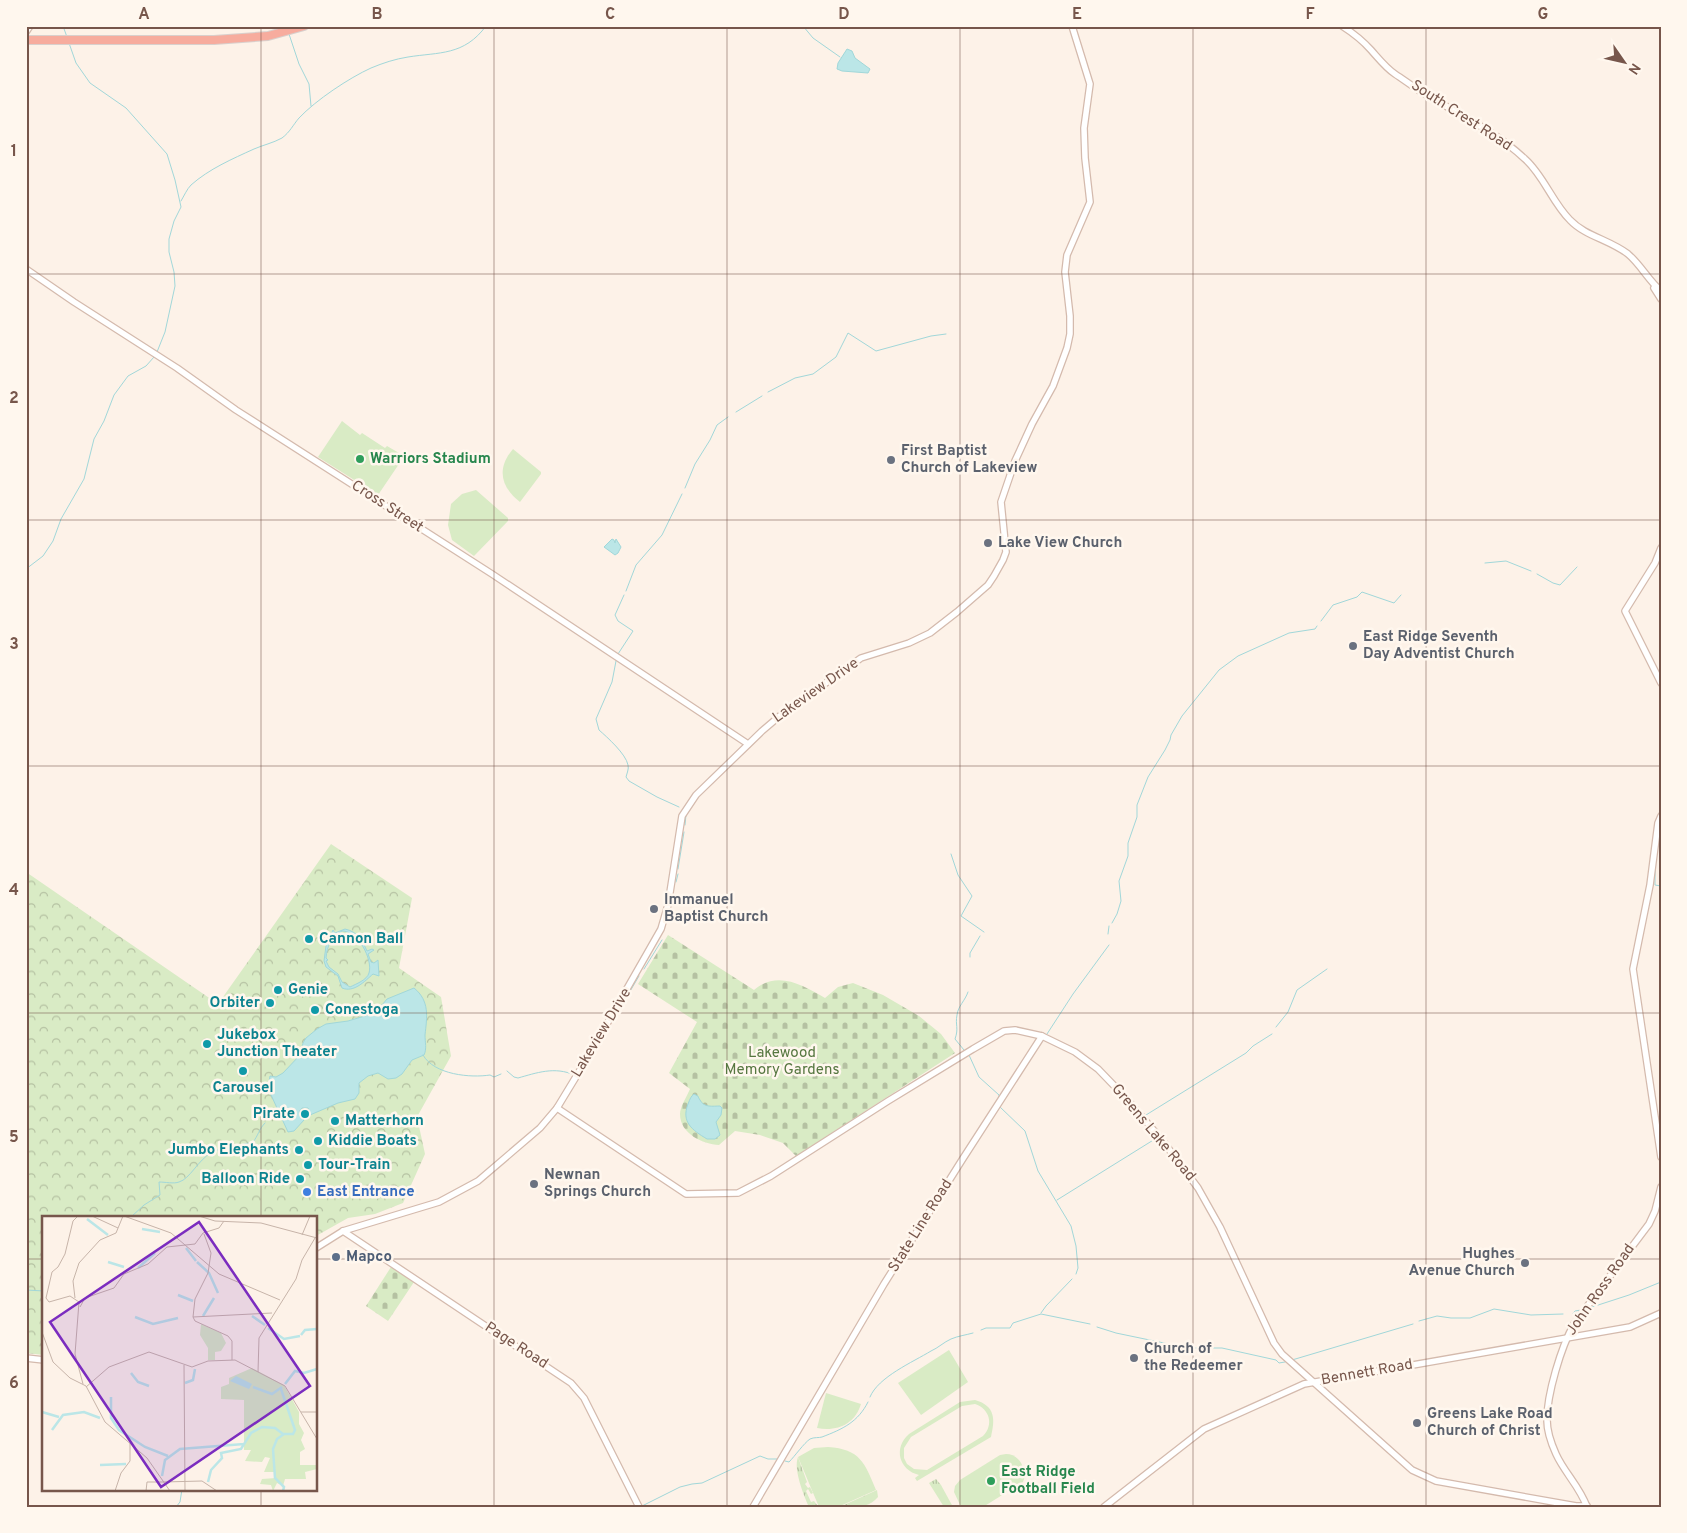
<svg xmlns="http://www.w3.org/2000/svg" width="1687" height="1533" font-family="Overpass,sans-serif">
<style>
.grass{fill:url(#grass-tufts)}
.forest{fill:url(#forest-crowns)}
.cemetery{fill:url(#cemetery-stones)}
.pitch{fill:#d9ebc5;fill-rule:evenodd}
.water{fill:#bbe6e7;stroke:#a1d7d9;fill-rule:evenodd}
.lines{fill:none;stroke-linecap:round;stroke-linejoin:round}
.stream{stroke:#a1d7d9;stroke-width:1}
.secondary-casing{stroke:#d4baad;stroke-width:8}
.highway-casing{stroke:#d9d0cd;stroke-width:10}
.secondary{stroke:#fff;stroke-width:5.5}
.highway{stroke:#f7ac9e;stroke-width:8}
.grid{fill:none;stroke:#77564b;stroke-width:1;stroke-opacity:0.55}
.leisure-dot{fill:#2e9e5b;stroke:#fff7ee;stroke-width:2}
.worship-dot{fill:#6b7280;stroke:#fff7ee;stroke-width:2}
.culture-dot{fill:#0f9aa8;stroke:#fff7ee;stroke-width:2}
.shop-dot{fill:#3f7fe0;stroke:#fff7ee;stroke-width:2}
.service-dot{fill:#5c6f8a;stroke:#fff7ee;stroke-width:2}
.labels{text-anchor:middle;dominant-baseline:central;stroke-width:5;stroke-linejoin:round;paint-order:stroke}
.street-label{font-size:15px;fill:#77564b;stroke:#fff7ee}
.worship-label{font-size:15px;font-weight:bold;fill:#5b616d;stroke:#fff7ee;text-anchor:start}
.leisure-label{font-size:15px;font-weight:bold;fill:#27864d;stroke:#fff7ee;text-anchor:start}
.culture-label{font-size:15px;font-weight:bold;fill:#0d838f;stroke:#fff7ee;text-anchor:start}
.park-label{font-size:15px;fill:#567740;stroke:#fff7ee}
.shop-label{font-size:15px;font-weight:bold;fill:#366cbe;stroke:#fff7ee;text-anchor:start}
.service-label{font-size:15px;font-weight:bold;fill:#4e5e75;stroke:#fff7ee;text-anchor:start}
.inset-river{fill:none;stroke:#bbe6e7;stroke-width:2.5}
.inset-road{fill:none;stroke:#c7b4a9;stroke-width:1}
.view{fill:#7b2cbf;fill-opacity:0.15;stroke:#7b2cbf;stroke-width:2.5}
.inset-edge{fill:none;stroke:#77564b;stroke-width:2.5}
.neatline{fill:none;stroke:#77564b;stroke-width:2}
.grid-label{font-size:16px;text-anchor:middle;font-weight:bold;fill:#77564b}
</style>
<defs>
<pattern id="grass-tufts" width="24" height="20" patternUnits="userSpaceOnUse" patternTransform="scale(1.25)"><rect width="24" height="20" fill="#d9ebc5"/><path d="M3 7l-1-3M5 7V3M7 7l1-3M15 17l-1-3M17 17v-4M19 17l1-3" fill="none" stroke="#b5c1a2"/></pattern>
<pattern id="forest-crowns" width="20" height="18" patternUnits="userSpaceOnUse" patternTransform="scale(1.25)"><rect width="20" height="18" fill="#d9ebc5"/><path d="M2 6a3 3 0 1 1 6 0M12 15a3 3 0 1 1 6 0" fill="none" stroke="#b5c1a2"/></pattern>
<pattern id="cemetery-stones" width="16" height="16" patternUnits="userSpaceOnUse" patternTransform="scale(1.25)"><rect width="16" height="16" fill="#d9ebc5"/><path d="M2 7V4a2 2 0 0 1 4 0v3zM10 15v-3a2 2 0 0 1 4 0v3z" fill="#b5c1a2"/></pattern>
</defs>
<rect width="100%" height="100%" fill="#fdf2e8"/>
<!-- grass -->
<g class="grass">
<path d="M798 1457 807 1482 805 1484 808 1488 810 1487 813 1493 811 1494 808 1489 806 1491 811 1502 814 1501 817 1505 814 1507H809C804 1496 793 1469 798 1457Z"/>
<path d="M936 1479 941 1485 953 1507H944L929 1483Z"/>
<path d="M877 1490 878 1497C869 1508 857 1507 844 1507V1505Z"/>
</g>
<!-- forest -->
<path class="forest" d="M331 844 412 898 399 968 441 997 451 1056 417 1117 425 1154 403 1203 375 1214 348 1218 316 1236V1217H44V1355L26 1353V872L218 1004Z"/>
<!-- cemetery -->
<g class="cemetery">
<path d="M668 935 754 990C777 970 803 985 825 998L838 987 853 983 883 995 919 1016 941 1034 955 1053 796 1156 783 1143 760 1135 735 1131 719 1145C703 1144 680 1134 680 1114 680 1107 687 1096 690 1089L669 1073 697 1022 638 984Z"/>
<path d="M391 1267 414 1282 388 1321 366 1306Z"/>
</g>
<!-- pitch -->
<g class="pitch">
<path d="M342 421 360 435 362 433 385 448 387 446 399 453 401 461 378 495 318 457Z"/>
<path d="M513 449 541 472V474L520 502C501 487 496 469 513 449Z"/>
<path d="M476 490 508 518V521L474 556 452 540 448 525 451 504 462 494Z"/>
<path d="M949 1350 968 1382 921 1415 898 1383Z"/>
<path d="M826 1393 861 1404C855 1424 837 1432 817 1428Z"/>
<path d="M975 1400C996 1406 995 1420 991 1437L917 1481 915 1478 919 1475C899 1470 893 1448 909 1434L960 1402ZM975 1404C990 1409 994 1425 983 1436L927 1470 914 1469 907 1464 904 1458V1448L911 1437 962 1406Z"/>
<path d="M828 1447C860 1449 865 1463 876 1490L838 1507H819L798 1457 814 1448Z"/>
<path d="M1006 1454C1018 1454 1024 1465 1025 1476L1023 1482 983 1507H961L954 1492 955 1486 960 1480 1000 1455Z"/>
</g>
<!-- water -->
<g class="water">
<path d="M847 49 852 51 855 58 870 69 868 73 842 71 837 69 838 63Z"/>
<path d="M612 539 614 540 615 543 616 539 621 547 618 553 615 555 604 547Z"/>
<path d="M345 929C358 932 362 940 367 951L372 949 374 950 368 954 371 962 374 963 378 960 379 976 373 974C365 981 354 993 342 988L338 976 326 967 324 961 326 946 333 930 335 933ZM342 931C358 931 373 959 369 973 367 980 356 984 350 987L342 982 338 974 329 967 326 961 328 960 326 958C327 946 331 937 342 931Z"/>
<path d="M414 988C430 1001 427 1017 425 1035 425 1042 427 1049 424 1055L412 1060 402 1074 396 1078 388 1079 378 1073 368 1076 359 1083V1093L355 1099 338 1103 310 1115 308 1108H302L299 1112 304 1120 294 1131 288 1132 266 1084 269 1082 270 1076 276 1077 283 1073 300 1055 303 1043 306 1038 317 1029 326 1024 348 1021 368 1015 374 1008 382 1005 387 999Z"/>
<path d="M694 1094C701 1098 696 1094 700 1100 704 1108 713 1106 720 1106L722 1108 721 1115 716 1122 720 1135 715 1139H707C692 1130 681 1122 688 1104 690 1099 691 1096 694 1094Z"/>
</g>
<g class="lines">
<!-- stream -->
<g class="stream">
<path d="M63 26 67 37"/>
<path d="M803 26 813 38 840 57"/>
<path d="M289 34 299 64 309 84 311 106"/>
<path d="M69 43 76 63 90 83 126 108 167 154 175 180 181 207 174 221 169 239V252L174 272 175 286 165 332 157 352"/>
<path d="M181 201C184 196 187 189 191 185 209 169 232 159 254 149 263 145 273 143 282 138 290 132 293 125 299 118 316 100 349 78 371 68 383 63 395 59 408 57 439 52 464 56 486 26"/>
<path d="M768 392 795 378 813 374 836 357 848 333 876 351 931 336 946 334"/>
<path d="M736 412 762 396"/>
<path d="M685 488 695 464 710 440 717 425 728 417"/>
<path d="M1485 563 1506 561 1531 571"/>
<path d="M26 569 43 556 53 541 61 519 84 479 94 439 104 421 114 395 128 376 146 366 154 357"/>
<path d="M1537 574 1553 583 1560 585 1577 567"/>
<path d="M626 591 636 565 662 535 682 494"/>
<path d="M1321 621 1333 605 1357 597 1362 592 1394 603 1401 595"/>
<path d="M618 654 633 631 618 621 615 615 624 595"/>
<path d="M616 661 612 682 596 719 599 730C607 737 626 754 628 765 629 769 627 773 626 777L629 781 657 797 679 807"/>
<path d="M685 825 686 815"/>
<path d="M951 854 958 875 972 896 961 916 984 932"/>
<path d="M678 869 684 832"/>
<path d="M1655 869V885L1661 886"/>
<path d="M676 882 678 874"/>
<path d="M1112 923 1117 914 1121 901 1119 881 1128 856V843L1137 817V805L1148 777 1165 750 1170 740 1171 735 1182 716 1219 670 1238 656 1289 633 1315 629 1317 626"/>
<path d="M1108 934 1109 926"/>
<path d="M970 957V953L980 936"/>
<path d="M644 969 662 940"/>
<path d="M1661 969V972"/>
<path d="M612 1022 639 976"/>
<path d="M1276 1027 1288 1012 1297 990 1327 969"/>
<path d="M1047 1034 1073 994 1109 945"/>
<path d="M964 1050 955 1039C959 1028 955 1025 957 1015 958 1006 965 1001 968 992"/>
<path d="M423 1055C434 1075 471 1078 490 1075L494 1077 501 1074"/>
<path d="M969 1055 979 1077 999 1095V1097"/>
<path d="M591 1057 609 1027"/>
<path d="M507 1071 514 1077 518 1078C536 1073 555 1066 574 1075"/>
<path d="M580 1076 589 1062"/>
<path d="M1000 1107 1025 1131 1038 1171 1071 1226 1076 1246 1078 1268 1076 1274"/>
<path d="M1146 1115 1246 1053 1253 1046 1272 1034"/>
<path d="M1152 1124 1158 1131"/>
<path d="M1057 1200 1155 1139"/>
<path d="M131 1217 144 1205 160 1195 159 1182C165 1182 174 1184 179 1182 190 1179 198 1160 211 1153 223 1146 239 1146 253 1142 258 1136 259 1129 265 1123"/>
<path d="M26 1290 44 1291"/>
<path d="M1589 1308 1629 1295 1661 1282"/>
<path d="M1041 1313 1046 1306 1072 1279"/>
<path d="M1573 1313 1575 1311 1581 1310"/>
<path d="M1419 1321 1437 1316 1451 1318H1470L1494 1309 1531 1315 1563 1314"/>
<path d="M1097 1327 1116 1333 1188 1348H1222L1276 1360 1279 1363 1285 1362"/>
<path d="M981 1330 986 1328H1010L1013 1323 1041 1314 1090 1324"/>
<path d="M1292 1360 1413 1324"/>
<path d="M870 1397C878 1377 913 1362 931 1351 938 1348 944 1342 951 1339 958 1336 966 1335 973 1333"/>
<path d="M785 1461 789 1462C795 1456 804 1443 810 1439 814 1437 819 1438 822 1437 843 1429 858 1422 868 1402"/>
<path d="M642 1506 680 1487 692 1484 702 1483 760 1456 768 1459H778"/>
<path d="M176 1507 180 1502 182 1489"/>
</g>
<defs>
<g id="secondary">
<path d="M1342 26C1353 33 1363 41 1371 50 1379 59 1386 68 1395 74 1404 80 1412 86 1420 91 1456 113 1494 130 1525 159 1544 176 1552 202 1570 220 1585 236 1610 240 1628 254 1641 265 1648 280 1661 291"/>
<path d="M26 32 30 26"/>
<path d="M26 269 74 302 177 368 236 410 492 574 748 744"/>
<path d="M1654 288 1661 299"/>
<path d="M1661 548 1655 563 1625 611 1661 683"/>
<path d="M1661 816 1658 823 1650 885 1633 969 1661 1157"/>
<path d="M557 1108 686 1194 738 1193 771 1176 888 1101 973 1049 1004 1031 1015 1030 1042 1036 1075 1052 1098 1069 1125 1097 1162 1140 1198 1188 1220 1227 1274 1343 1282 1354 1412 1470 1436 1481 1576 1506H1587"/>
<path d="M343 1231 571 1383 584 1398 639 1507"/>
<path d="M316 1248 343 1231 439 1202 478 1181 540 1128 557 1108 588 1057 661 929 668 905 682 816 696 795 762 731 782 714 861 658 909 643 930 633 957 612 988 585 994 576 1003 560 1006 552 1001 502 1015 461 1032 424 1053 386 1067 348 1070 334V316L1065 272 1067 255 1090 202 1085 158 1084 128 1090 84 1072 26"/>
<path d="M26 1358 44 1360"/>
<path d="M753 1507 884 1284 962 1160 1042 1036"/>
<path d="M1104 1507 1204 1429 1304 1384 1630 1327 1661 1313"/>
<path d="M1587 1507C1580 1487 1564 1472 1556 1454 1551 1443 1547 1431 1547 1420 1547 1394 1561 1347 1574 1324L1649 1224 1655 1211 1661 1187"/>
</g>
<path id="highway" d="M26 40H214L268 36 304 26"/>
</defs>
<!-- secondary casing -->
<use href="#secondary" class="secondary-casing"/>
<!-- highway casing -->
<use href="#highway" class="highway-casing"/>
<!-- secondary -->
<use href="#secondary" class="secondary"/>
<!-- highway -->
<use href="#highway" class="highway"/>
</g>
<!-- grid -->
<path class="grid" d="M261 26V1217M494 26V1507M727 26V1507M960 26V1507M1193 26V1507M1426 26V1507M26 274H1661M26 520H1661M26 766H1661M26 1013H1661M26 1259H44M316 1259H1661M261 1489V1507"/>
<!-- markers -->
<g class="leisure-dot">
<circle cx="360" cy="459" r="5"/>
<circle cx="991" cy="1481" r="5"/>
</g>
<g class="worship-dot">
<circle cx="891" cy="460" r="5"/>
<circle cx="988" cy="543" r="5"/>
<circle cx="1353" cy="646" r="5"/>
<circle cx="654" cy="909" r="5"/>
<circle cx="534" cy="1184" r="5"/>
<circle cx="1525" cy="1263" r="5"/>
<circle cx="1134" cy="1358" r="5"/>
<circle cx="1417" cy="1423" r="5"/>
</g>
<g class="culture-dot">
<circle cx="309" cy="939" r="5"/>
<circle cx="278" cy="990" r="5"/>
<circle cx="270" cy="1003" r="5"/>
<circle cx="315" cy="1010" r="5"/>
<circle cx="207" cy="1044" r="5"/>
<circle cx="243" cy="1071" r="5"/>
<circle cx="305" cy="1114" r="5"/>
<circle cx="335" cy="1121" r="5"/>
<circle cx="318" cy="1141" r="5"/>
<circle cx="299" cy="1150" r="5"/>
<circle cx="308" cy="1165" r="5"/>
<circle cx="300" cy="1179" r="5"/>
</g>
<circle class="shop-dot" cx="307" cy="1192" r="5"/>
<circle class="service-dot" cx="336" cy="1257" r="5"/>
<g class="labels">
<!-- street labels -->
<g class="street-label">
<text transform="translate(1461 116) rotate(33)">South Crest Road</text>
<text transform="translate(387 507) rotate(33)">Cross Street</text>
<text transform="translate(816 691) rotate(-35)">Lakeview Drive</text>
<text transform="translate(602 1033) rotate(-59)">Lakeview Drive</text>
<text transform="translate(1153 1133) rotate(50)">Greens Lake Road</text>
<text transform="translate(921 1226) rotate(-58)">State Line Road</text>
<text transform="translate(1601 1290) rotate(-55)">John Ross Road</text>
<text transform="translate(516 1346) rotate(33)">Page Road</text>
<text transform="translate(1367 1373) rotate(-10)">Bennett Road</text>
</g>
<!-- worship labels -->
<g class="worship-label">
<text x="901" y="451">First Baptist<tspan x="901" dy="17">Church of Lakeview</tspan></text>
<text x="998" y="543">Lake View Church</text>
<text x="1363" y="637">East Ridge Seventh<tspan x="1363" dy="17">Day Adventist Church</tspan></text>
<text x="664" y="900">Immanuel<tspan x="664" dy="17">Baptist Church</tspan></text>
<text x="544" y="1175">Newnan<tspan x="544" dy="17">Springs Church</tspan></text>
<text x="1515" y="1254" text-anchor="end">Hughes<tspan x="1515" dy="17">Avenue Church</tspan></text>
<text x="1144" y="1349">Church of<tspan x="1144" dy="17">the Redeemer</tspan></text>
<text x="1427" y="1414">Greens Lake Road<tspan x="1427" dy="17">Church of Christ</tspan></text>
</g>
<!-- leisure labels -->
<g class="leisure-label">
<text x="370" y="459">Warriors Stadium</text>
<text x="1001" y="1472">East Ridge<tspan x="1001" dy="17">Football Field</tspan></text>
</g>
<!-- culture labels -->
<g class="culture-label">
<text x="319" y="939">Cannon Ball</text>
<text x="288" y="990">Genie</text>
<text x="260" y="1003" text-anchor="end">Orbiter</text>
<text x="325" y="1010">Conestoga</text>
<text x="217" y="1035">Jukebox<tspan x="217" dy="17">Junction Theater</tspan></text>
<text x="243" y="1088" text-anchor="middle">Carousel</text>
<text x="295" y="1114" text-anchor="end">Pirate</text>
<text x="345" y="1121">Matterhorn</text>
<text x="328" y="1141">Kiddie Boats</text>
<text x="289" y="1150" text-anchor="end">Jumbo Elephants</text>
<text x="318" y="1165">Tour-Train</text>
<text x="290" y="1179" text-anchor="end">Balloon Ride</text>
</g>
<!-- park labels -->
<g class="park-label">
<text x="782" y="1053">Lakewood<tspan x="782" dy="17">Memory Gardens</tspan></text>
</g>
<!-- shop labels -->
<g class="shop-label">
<text x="317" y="1192">East Entrance</text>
</g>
<!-- service labels -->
<g class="service-label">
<text x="346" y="1257">Mapco</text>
</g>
</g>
<!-- overview -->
<g transform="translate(42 1216)">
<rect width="275" height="275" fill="#fdf2e8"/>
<path d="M210 152 242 169 257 196V208L262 217 259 224 263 233 258 236V249H275V253L263 256 264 263H243L241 270 235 267 231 275 229 269 218 268 220 263 234 262 232 256H222L228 242 223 241 220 246 203 245 209 234H202V184L179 183V171L187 168V162Z" fill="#d9ebc5"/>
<path d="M159 108 179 117 184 127 179 135 173 136V144H166V132L158 119Z" fill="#d9ebc5"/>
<path d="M194 160 210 168 207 173 188 165Z" fill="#bbe6e7"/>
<path class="inset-river" d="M45 3 66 19M100 13 118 16M144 32 154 45M66 46 82 51M155 46 167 57 176 77M96 52 113 37M136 79 151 85M161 100 172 82M210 100 223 109M93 101 111 108 136 102M226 112 242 123 258 120M259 119 263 114 275 113M89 157 96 166 107 170M143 167 151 164 153 153M243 168 253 155 262 157 275 153M211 171 230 178 240 171M239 173 253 214 251 218H242L235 223 231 233 233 262 242 271 241 275M69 181V202L77 214 103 231 126 240M0 196 17 201M10 214 21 199 42 196 58 202M58 249 84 248M120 260 123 244 138 233 202 228M166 266 169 254 180 242 179 237 199 233 209 217 220 211 233 212 241 218"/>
<path class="inset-road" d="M36 0 31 5 23 38 16 51 10 56 4 82 7 86 28 80 37 86 33 138 41 168M50 0 76 12M82 0 129 17 177 58 238 84M157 0 173 5 219 7 275 22M162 18 169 37 166 57 153 83 151 101 153 105 186 120 190 125V144M260 19 268 0M33 82 31 65 37 47 58 24 74 17 81 0M38 91 43 82 72 72 82 58 106 48 125 31 153 28 161 17 177 12 182 5M151 101 230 97M0 116 11 146 28 162 44 170 63 206 105 242 128 275M142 149 143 275M216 156 217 122 254 63 260 44 273 22M44 171 67 151 107 136 150 151 166 145 193 144 243 170 275 223M259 196H275M121 266 160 265 175 275M73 275 79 257 88 245V227M104 275 105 266H121"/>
<path class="view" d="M157 6 268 170 119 271 8 106Z"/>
<rect width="275" height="275" class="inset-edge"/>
</g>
<!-- border -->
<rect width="1687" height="1533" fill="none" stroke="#fff7ee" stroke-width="55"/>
<!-- north arrow -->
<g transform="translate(1624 62) rotate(124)" stroke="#fff7ee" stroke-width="4" paint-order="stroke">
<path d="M0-4L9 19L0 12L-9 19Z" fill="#77564b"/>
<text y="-8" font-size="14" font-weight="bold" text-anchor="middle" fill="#77564b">N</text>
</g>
<rect x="28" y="28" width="1632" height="1478" class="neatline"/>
<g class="grid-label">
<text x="144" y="19">A</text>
<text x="377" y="19">B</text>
<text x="610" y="19">C</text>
<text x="844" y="19">D</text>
<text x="1077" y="19">E</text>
<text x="1310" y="19">F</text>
<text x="1543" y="19">G</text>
<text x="14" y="156">1</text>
<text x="14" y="403">2</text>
<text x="14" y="649">3</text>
<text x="14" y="895">4</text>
<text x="14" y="1142">5</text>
<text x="14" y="1388">6</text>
</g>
</svg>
